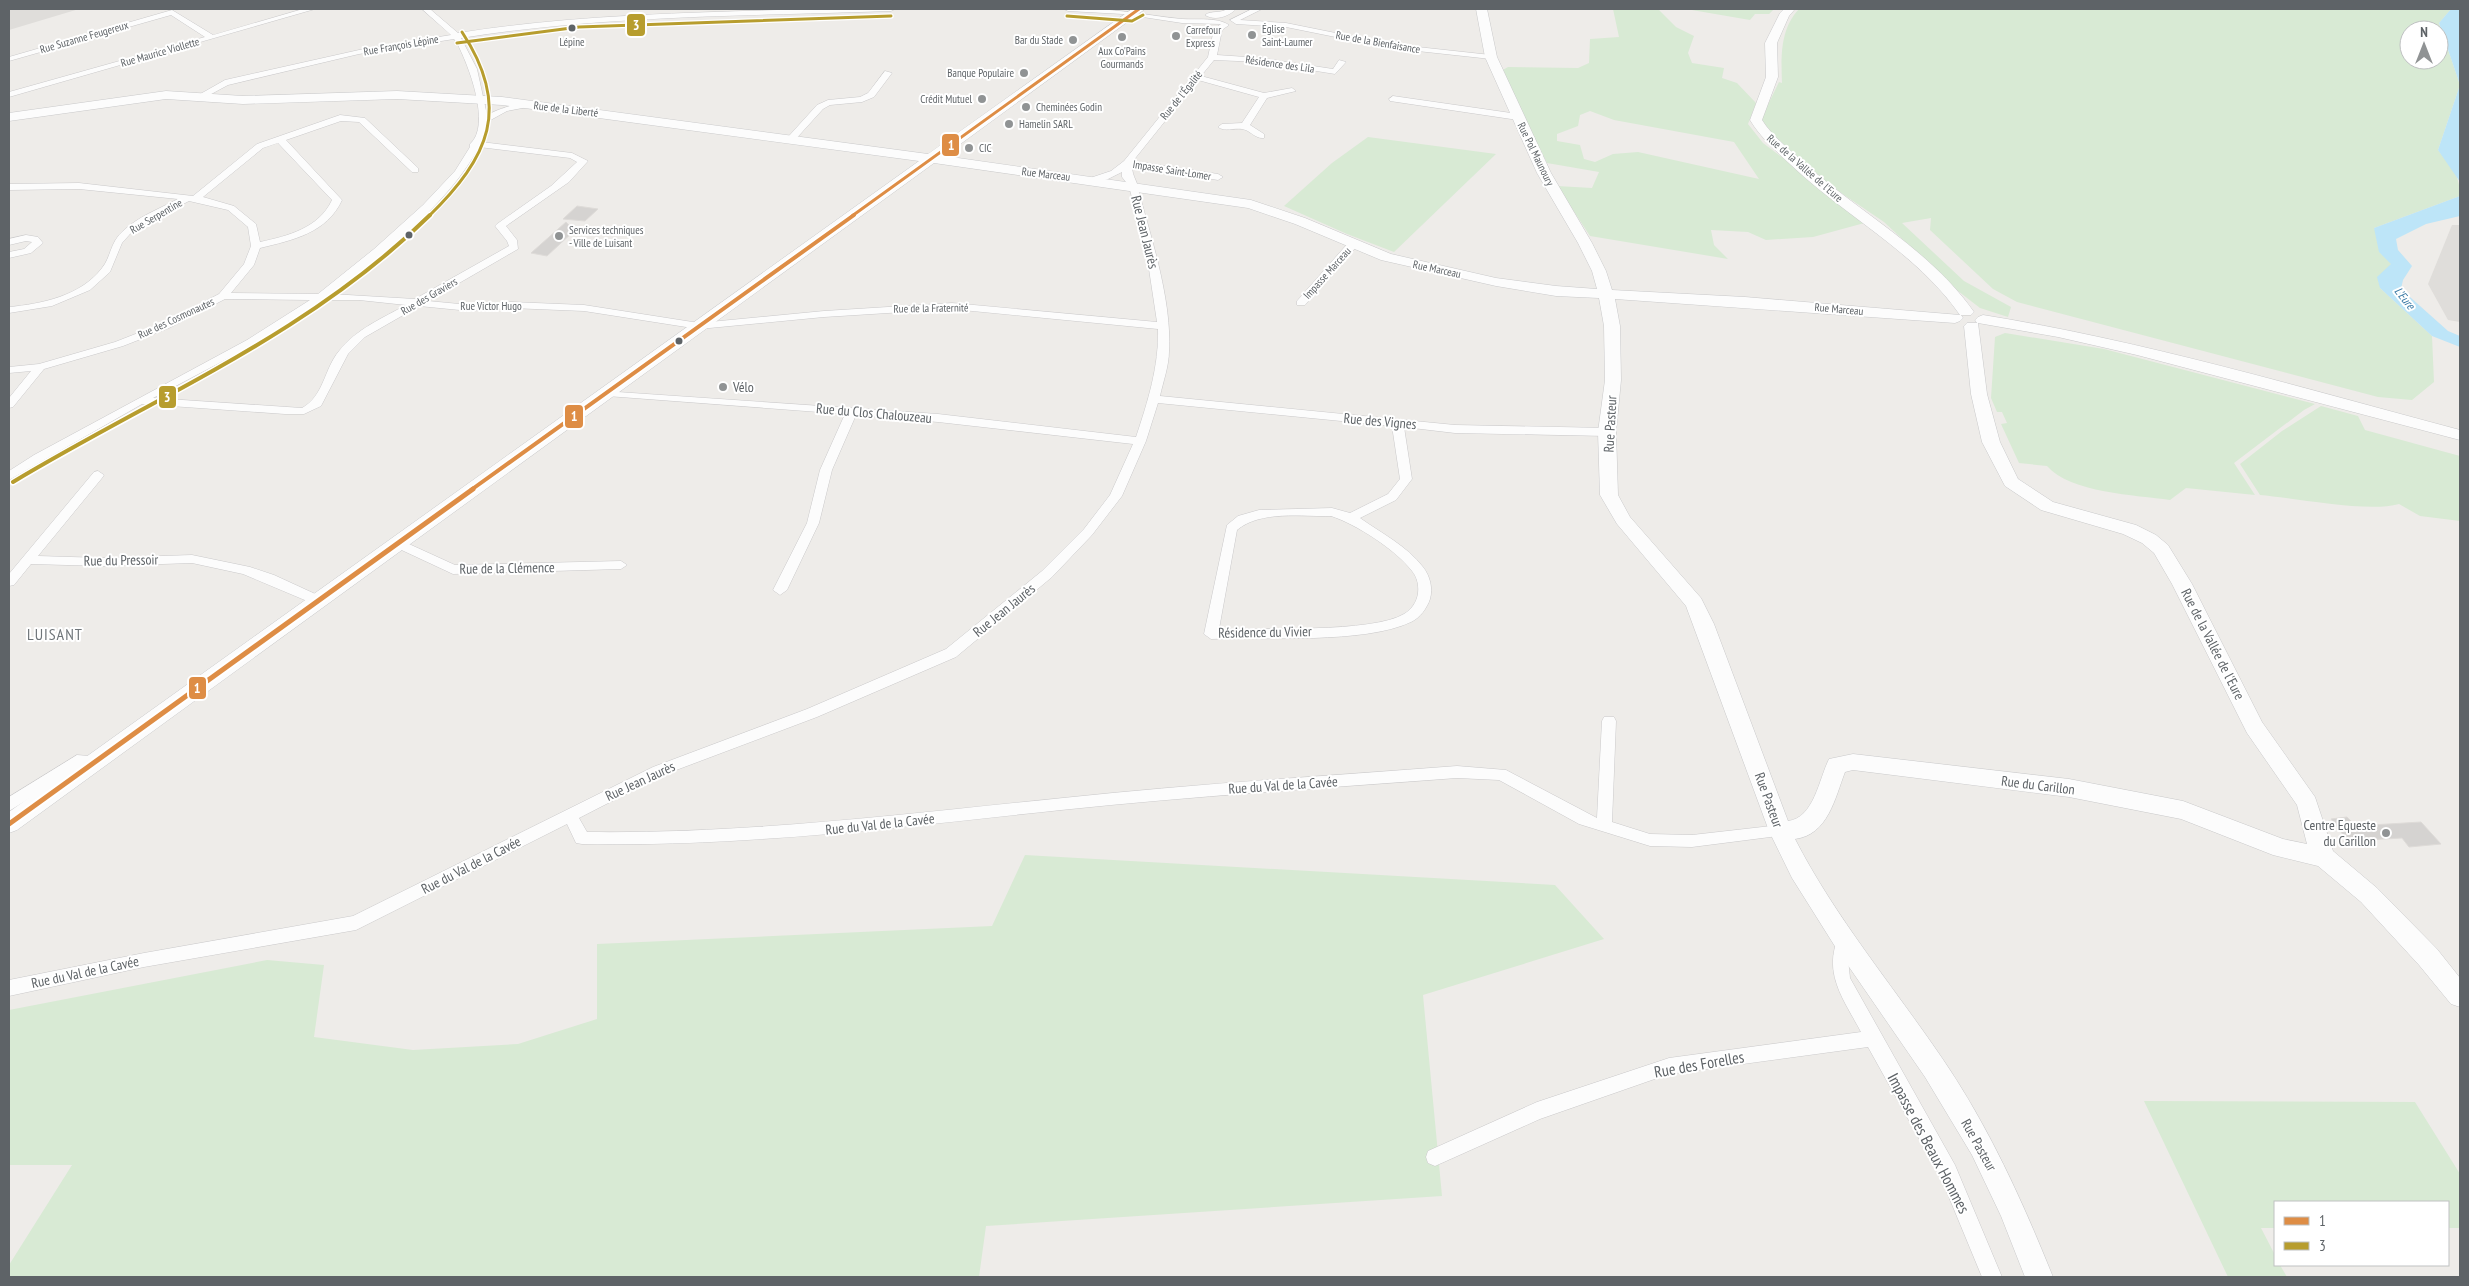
<svg xmlns="http://www.w3.org/2000/svg" width="2469" height="1286" font-family="'PT Sans Narrow',sans-serif">
<style>
.industrial{fill:#dfddda}
.green{fill:#d8ead4;fill-rule:evenodd}
.water{fill:#bde5f8}
.building{fill:#d5d3d1;stroke:#dedbd8}
.lines{fill:none;stroke-linecap:round;stroke-linejoin:round}
.street-casing{stroke:#cac9ca;stroke-width:1}
.secondary-casing{stroke:#c9c9ca;stroke-width:1}
.street{fill:#fcfcfc;fill-rule:evenodd}
.secondary{fill:#fcfcfc;fill-rule:evenodd}
.bus-1-far2-casing{stroke:#fff;stroke-width:5.5}
.bus-1-far1-casing{stroke:#fff;stroke-width:7}
.bus-1-casing{stroke:#fff;stroke-width:9}
.bus-2-far1-casing{stroke:#fff;stroke-width:5.5}
.bus-2-casing{stroke:#fff;stroke-width:7}
.bus-1-far2{stroke:#de8d45;stroke-width:3}
.bus-1-far1{stroke:#de8d45;stroke-width:4}
.bus-1{stroke:#de8d45;stroke-width:5}
.bus-2-far1{stroke:#b79d2e;stroke-width:3}
.bus-2{stroke:#b79d2e;stroke-width:4}
.bus-dot{fill:#5e6367;stroke:#fff;stroke-width:2}
.poi-dot{fill:#909394;stroke:#fff;stroke-width:2}
.labels{text-anchor:middle;dominant-baseline:central;stroke-width:4;stroke-linejoin:round;paint-order:stroke}
.far-poi-label{font-size:11px;fill:#5e6367;stroke:#fff;text-anchor:start}
.far-street-label{font-size:11px;fill:#5e6367;stroke:#fff}
.far-bus-label{font-size:11px;fill:#5e6367;stroke:#fff}
.far-water-label{font-size:12px;font-style:italic;fill:#3979a5;stroke:#fff}
.street-label{font-size:14px;fill:#5e6367;stroke:#fff}
.poi-label{font-size:14px;fill:#5e6367;stroke:#fff;text-anchor:start}
.quarter-label{font-size:16px;letter-spacing:1px;fill:#6f7579;stroke:#fff}
.near-street-label{font-size:16px;fill:#5e6367;stroke:#fff}
.line-badge{stroke:#fff;stroke-width:2}
.badge-label{font-size:14px;text-anchor:middle;font-weight:bold;fill:#fff}
</style>
<rect width="100%" height="100%" fill="#eeece9"/>
<!-- industrial -->
<g class="industrial">
<path d="M9 9H79L9 30Z"/>
<path d="M2452 225H2460V322L2448 320 2428 284Z"/>
</g>
<!-- green -->
<g class="green">
<path d="M1613 9H1658L1676 27 1694 36 1688 53 1692 63 1724 68 1722 78 1737 83 1756 103 1748 124 1763 143 1868 222 1813 237 1766 240 1748 232 1711 230 1714 245 1728 259 1590 236 1557 186 1592 188 1599 172 1547 163 1501 71 1508 67 1578 68 1589 63 1590 39 1619 37ZM1590 111 1614 120 1734 142 1759 179 1638 152 1613 154 1595 162 1584 159 1580 145 1557 141V134L1578 126 1580 115Z"/>
<path d="M1686 9H1774L1769 14H1755L1750 20Z"/>
<path d="M1799 9H2451L2439 23 2460 85 2438 150C2451 167 2460 174 2460 196L2374 228 2391 264 2380 288 2432 336 2434 382 2412 400 2378 397 2017 302 1993 289 1930 230 1931 218 1902 223 1964 281 2011 307 2008 317 1980 308 1958 291 1884 222 1819 178 1777 140 1761 119 1779 82 1782 83C1781 57 1780 29 1799 9ZM2409 30H2439V60H2409Z"/>
<path d="M1368 137 1496 154 1394 252 1347 234 1284 206 1332 163Z"/>
<path d="M2005 333 2104 349 2315 404 2304 410 2234 463 2255 495 2186 488 2170 500C2136 495 2070 493 2047 466L2019 463 2001 424 2007 423 2002 412H1997L1991 398 1995 337Z"/>
<path d="M2321 406 2358 416 2365 430 2460 456V521L2420 516 2399 504C2368 513 2295 498 2260 495L2240 464 2282 431Z"/>
<path d="M1025 855 1555 885 1604 939 1423 995 1442 1196 986 1226 979 1277H9V1265L72 1165H9V1010L267 960 324 965 314 1037 413 1050 518 1044 597 1019V944L992 926Z"/>
<path d="M2144 1101 2415 1102 2460 1174V1228H2448V1202H2275V1228H2261L2275 1255V1265H2280L2287 1277H2228Z"/>
</g>
<!-- water -->
<g class="water">
<path d="M2451 9H2460V182L2438 150 2460 85 2439 23Z"/>
<path d="M2460 196V216L2426 224 2396 239 2398 250 2412 266 2403 280 2401 289 2448 331 2460 336V347L2432 336 2380 288 2377 277 2391 264 2379 252 2374 228Z"/>
</g>
<!-- building -->
<g class="building">
<path d="M577 206 598 209 585 221 563 219Z"/>
<path d="M566 222 574 231 547 256 531 253Z"/>
<path d="M2347 817 2356 826 2421 822 2441 844 2409 847 2402 838 2348 841 2331 819Z"/>
</g>
<g class="lines">
<defs>
<g id="street">
<path d="M303 9H315L9 97V92L205 37 171 15 9 61V57L172 10 213 35Z"/>
<path d="M422 9H430L458 33C553 18 647 14 743 11 793 10 845 6 895 9L891 11C748 16 603 15 461 38L477 69 487 115C498 109 528 98 538 105L507 111 487 122 481 142 572 153 588 161 569 182 506 226 517 240 518 249 428 301 470 305 511 302 584 305 699 323 824 311 952 303 1157 322 1147 256 1129 186 1122 177V172L1108 179 1089 183 1084 180 1111 171 1124 161 1208 57 1214 29 1221 24 1182 23 1123 14 1068 11 1064 9C1106 6 1142 15 1182 19 1199 20 1217 17 1229 25L1222 30 1217 55 1261 58 1333 69 1339 60 1346 62 1335 74 1261 62 1214 60 1201 76 1264 93 1292 88 1296 91 1267 98 1250 125 1264 134V138C1255 139 1250 130 1242 129 1233 128 1225 132 1218 127L1222 124 1242 123 1259 97 1198 80 1133 161 1218 174 1223 177 1218 180 1132 166C1132 177 1139 183 1139 193 1152 240 1172 302 1169 351 1169 366 1163 382 1160 396L1455 425 1607 428 1613 432 1607 436 1455 433 1404 427 1412 479 1396 500 1360 518C1381 533 1407 546 1423 567 1430 576 1433 588 1430 599 1427 608 1420 618 1411 622 1365 644 1264 637 1211 639L1204 634 1227 525 1238 516 1259 510 1332 508 1350 513 1388 494 1400 479 1392 426 1158 403 1146 441 1122 496 1092 535 1052 577 956 657 817 717 663 775 579 818 587 832C747 834 904 814 1063 798 1194 784 1326 776 1457 766L1506 770 1597 818 1602 721 1604 717H1614L1616 721 1612 822 1650 834 1692 835 1780 825 1786 827 1788 831 1786 835 1692 847 1650 846 1579 824 1499 780 1457 778C1325 788 1193 796 1061 810 901 827 743 847 582 844L576 843 567 824 356 930 144 967 9 996V980L144 953 353 916 653 767 807 709 946 649 1042 571 1084 529 1110 495 1133 444 938 422 856 415 832 470 819 523 787 590 780 595 773 590 807 523 820 470 845 414 607 396 601 393 603 391 938 414 1136 437C1148 401 1159 366 1158 329L952 309 824 317 699 329 584 311 511 308 470 311 419 306 365 337 348 354 321 406 304 414H285L142 404 9 480V471L34 455 247 340 310 300 225 299 169 328 123 346 44 369 13 407 9 408V398L31 371 9 373V367L39 364 115 342 161 324 219 294 244 264 251 246 248 227 228 210 189 201 146 223 130 234 122 243 110 272 90 290 52 306 9 313V307C41 304 81 296 102 268 111 257 110 243 122 232 137 217 159 209 178 199L79 189 9 190V184L79 183 193 196 257 144 340 115 365 118 418 168V172H412L359 122 341 121 286 140 342 200C327 233 293 240 260 248L254 265 231 293 318 294 374 249 423 205 455 171 470 147V144C492 125 468 64 457 43L454 39 359 54 228 85 202 99 195 97 225 80 359 50 451 35ZM278 143 332 200C319 228 288 236 260 242L256 224 234 206 203 197 263 148ZM479 147 570 158 577 162 551 186 497 224 495 226 507 241 509 246 415 299 331 294C382 256 449 203 479 147ZM323 300H359L406 305C383 318 356 329 339 351 324 369 324 396 302 408L153 398 255 344ZM1331 516C1356 524 1396 550 1412 571 1417 577 1419 585 1418 593 1417 602 1411 610 1404 614 1373 633 1259 628 1219 629L1237 530C1261 510 1302 517 1331 516Z"/>
<path d="M1227 9H1236C1228 17 1215 21 1205 15 1212 10 1220 14 1227 9Z"/>
<path d="M1252 9H1262L1240 20 1286 23 1390 44 1491 55 1495 57 1491 59 1390 48 1286 27 1236 24 1230 20Z"/>
<path d="M885 71 892 73 874 97 862 102 830 105 823 109 794 141H788V137L817 105 828 100 860 97 868 93Z"/>
<path d="M1393 96 1518 114 1522 117 1518 120 1390 101 1389 99Z"/>
<path d="M26 235 38 237 43 243 31 253 9 258V252L24 249 32 242 26 241 9 245V239Z"/>
<path d="M1353 241 1357 242V246L1305 305H1297V301L1349 242Z"/>
<path d="M98 471 104 475 102 478 38 556 103 558 192 555 250 567 274 575 324 598 326 601 319 606 243 574 192 563 103 566 31 564 14 585 9 586V574L94 472Z"/>
<path d="M398 539 455 565 621 561 627 565 621 569 453 574 393 546 392 543 393 540Z"/>
<path d="M77 755 101 757 103 761 101 765 80 767 9 811V797Z"/>
<path d="M1845 934 1851 936 1853 941 1848 959 1850 978 1955 1165 2002 1277H1982L1941 1178 1868 1047 1669 1074 1540 1119 1435 1166 1428 1163 1426 1157 1428 1151 1537 1102 1669 1058 1861 1032C1844 1000 1822 973 1839 936Z"/>
</g>
<path id="secondary" d="M1132 9H1145L944 156 1251 200 1305 218 1391 254 1496 278 1556 286 1597 289 1592 271 1578 243 1537 173 1485 57 1476 9H1487L1497 57 1551 173 1592 243 1606 271 1612 290 1745 297 1960 315C1916 252 1846 217 1791 165 1776 151 1761 138 1750 120L1766 77 1765 43 1780 13 1784 9H1795L1789 16 1777 43 1778 77 1762 120C1772 136 1788 148 1802 161 1859 213 1929 248 1974 312L1971 315H1961L1963 318 1960 321 1955 323 1615 299 1620 326 1621 380 1616 432 1618 495 1630 517 1701 598 1714 624 1788 821C1814 818 1819 779 1829 759L1853 754 2069 779 2183 801 2283 839 2307 844 2297 805 2247 733 2172 584 2154 553 2142 543 2123 534 2041 510 2005 486 1982 442 1971 394 1964 326 1967 323H1977L1975 320 1978 317 1983 315C2145 341 2302 388 2460 430V440L2137 355 2058 337 1978 323 1987 394 2000 442 2018 479 2053 502 2136 525 2156 535 2168 545 2192 584 2262 722 2315 797 2333 851 2377 888 2437 949 2460 978V1007L2451 1004 2419 965 2361 902 2318 866 2273 855 2181 819 2069 797 1853 770 1845 772C1835 798 1828 835 1795 839 1835 917 1893 986 1942 1058 1989 1127 2022 1200 2053 1277H2025L2001 1216 1972 1155 1925 1077 1836 948 1792 878 1769 831 1686 606 1617 524 1600 495 1598 432 1605 380 1604 326 1599 298 1556 296 1496 286 1381 260 1295 224 1248 208 934 163 17 830 9 833V812L919 161 502 105 397 99 243 104 166 99 9 121V113L166 91 243 96 397 91 502 97 928 154Z"/>
</defs>
<!-- street casing -->
<use href="#street" class="street-casing"/>
<!-- secondary casing -->
<use href="#secondary" class="secondary-casing"/>
<!-- street -->
<use href="#street" class="street"/>
<!-- secondary -->
<use href="#secondary" class="secondary"/>
<defs>
<path id="bus-1-far2" d="M852 216 1139 9"/>
<path id="bus-1-far1" d="M471 490 854 215"/>
<path id="bus-1" d="M9 824 473 489"/>
<g id="bus-2-far1">
<path d="M1067 16 1132 21 1143 15"/>
<path d="M457 43 579 27 891 16"/>
<path d="M429 216C489 157 512 108 462 32"/>
</g>
<path id="bus-2" d="M13 482C158 395 308 335 430 215"/>
</defs>
<!-- bus-1-far2 casing -->
<use href="#bus-1-far2" class="bus-1-far2-casing"/>
<!-- bus-1-far1 casing -->
<use href="#bus-1-far1" class="bus-1-far1-casing"/>
<!-- bus-1 casing -->
<use href="#bus-1" class="bus-1-casing"/>
<!-- bus-2-far1 casing -->
<use href="#bus-2-far1" class="bus-2-far1-casing"/>
<!-- bus-2 casing -->
<use href="#bus-2" class="bus-2-casing"/>
<!-- bus-1-far2 -->
<use href="#bus-1-far2" class="bus-1-far2"/>
<!-- bus-1-far1 -->
<use href="#bus-1-far1" class="bus-1-far1"/>
<!-- bus-1 -->
<use href="#bus-1" class="bus-1"/>
<!-- bus-2-far1 -->
<use href="#bus-2-far1" class="bus-2-far1"/>
<!-- bus-2 -->
<use href="#bus-2" class="bus-2"/>
</g>
<!-- markers -->
<g class="bus-dot">
<circle cx="572" cy="28" r="4.5"/>
<circle cx="409" cy="235" r="4.5"/>
<circle cx="679" cy="341" r="4.5"/>
</g>
<g class="poi-dot">
<circle cx="1252" cy="35" r="5"/>
<circle cx="1176" cy="36" r="5"/>
<circle cx="1122" cy="37" r="5"/>
<circle cx="1073" cy="40" r="5"/>
<circle cx="1024" cy="73" r="5"/>
<circle cx="982" cy="99" r="5"/>
<circle cx="1026" cy="107" r="5"/>
<circle cx="1009" cy="124" r="5"/>
<circle cx="969" cy="148" r="5"/>
<circle cx="559" cy="236" r="5"/>
<circle cx="723" cy="387" r="5"/>
<circle cx="2386" cy="833" r="5"/>
</g>
<g class="labels">
<!-- far-poi labels -->
<g class="far-poi-label">
<text x="1262" y="29">Église<tspan x="1262" dy="13">Saint-Laumer</tspan></text>
<text x="1186" y="30">Carrefour<tspan x="1186" dy="13">Express</tspan></text>
<text x="1063" y="40" text-anchor="end">Bar du Stade</text>
<text x="1122" y="51" text-anchor="middle">Aux Co'Pains<tspan x="1122" dy="13">Gourmands</tspan></text>
<text x="1014" y="73" text-anchor="end">Banque Populaire</text>
<text x="972" y="99" text-anchor="end">Crédit Mutuel</text>
<text x="1036" y="107">Cheminées Godin</text>
<text x="1019" y="124">Hamelin SARL</text>
<text x="979" y="148">CIC</text>
<text x="569" y="230">Services techniques<tspan x="569" dy="13">- Ville de Luisant</tspan></text>
</g>
<!-- far-street labels -->
<g class="far-street-label">
<text transform="translate(84 37) rotate(-16)">Rue Suzanne Feugereux</text>
<text transform="translate(1378 42) rotate(10)">Rue de la Bienfaisance</text>
<text transform="translate(401 45) rotate(-10)">Rue François Lépine</text>
<text transform="translate(160 52) rotate(-16)">Rue Maurice Viollette</text>
<text transform="translate(1280 64) rotate(8)">Résidence des Lila</text>
<text transform="translate(1181 95) rotate(-51)">Rue de l'Égalité</text>
<text transform="translate(566 109) rotate(7)">Rue de la Liberté</text>
<text transform="translate(1536 154) rotate(64)">Rue Pol Maunoury</text>
<text transform="translate(1805 168) rotate(41)">Rue de la Vallée de l'Eure</text>
<text transform="translate(1172 170) rotate(9)">Impasse Saint-Lomer</text>
<text transform="translate(1046 174) rotate(7)">Rue Marceau</text>
<text transform="translate(156 216) rotate(-30)">Rue Serpentine</text>
<text transform="translate(1437 269) rotate(12)">Rue Marceau</text>
<text transform="translate(1327 273) rotate(-48)">Impasse Marceau</text>
<text transform="translate(429 296) rotate(-30)">Rue des Graviers</text>
<text x="491" y="306">Rue Victor Hugo</text>
<text transform="translate(931 308) rotate(-1)">Rue de la Fraternité</text>
<text transform="translate(1839 309) rotate(5)">Rue Marceau</text>
<text transform="translate(176 318) rotate(-25)">Rue des Cosmonautes</text>
</g>
<!-- far-bus labels -->
<g class="far-bus-label">
<text x="572" y="42">Lépine</text>
</g>
<!-- far-water labels -->
<g class="far-water-label">
<text transform="translate(2405 298) rotate(51)">L'Eure</text>
</g>
<!-- street labels -->
<g class="street-label">
<text transform="translate(1145 232) rotate(76)">Rue Jean Jaurès</text>
<text transform="translate(874 413) rotate(5)">Rue du Clos Chalouzeau</text>
<text transform="translate(1380 421) rotate(5)">Rue des Vignes</text>
<text transform="translate(1610 424) rotate(-87)">Rue Pasteur</text>
<text transform="translate(121 560) rotate(-1)">Rue du Pressoir</text>
<text transform="translate(507 568) rotate(-1)">Rue de la Clémence</text>
<text transform="translate(1004 610) rotate(-39)">Rue Jean Jaurès</text>
<text transform="translate(1265 632) rotate(-1)">Résidence du Vivier</text>
<text transform="translate(2213 644) rotate(63)">Rue de la Vallée de l'Eure</text>
<text transform="translate(640 781) rotate(-25)">Rue Jean Jaurès</text>
<text transform="translate(1283 785) rotate(-4)">Rue du Val de la Cavée</text>
<text transform="translate(2038 785) rotate(7)">Rue du Carillon</text>
<text transform="translate(1769 800) rotate(70)">Rue Pasteur</text>
<text transform="translate(880 824) rotate(-6)">Rue du Val de la Cavée</text>
<text transform="translate(471 865) rotate(-27)">Rue du Val de la Cavée</text>
<text transform="translate(85 972) rotate(-12)">Rue du Val de la Cavée</text>
<text transform="translate(1979 1145) rotate(61)">Rue Pasteur</text>
</g>
<!-- poi labels -->
<g class="poi-label">
<text x="733" y="387">Vélo</text>
<text x="2376" y="825" text-anchor="end">Centre Equeste<tspan x="2376" dy="16">du Carillon</tspan></text>
</g>
<!-- quarter labels -->
<g class="quarter-label">
<text x="55" y="634">LUISANT</text>
</g>
<!-- near-street labels -->
<g class="near-street-label">
<text transform="translate(1699 1064) rotate(-10)">Rue des Forelles</text>
<text transform="translate(1929 1143) rotate(62)">Impasse des Beaux Hommes</text>
</g>
</g>
<g class="line-badge">
<rect x="626" y="13" width="20" height="24" rx="5" fill="#b79d2e"/>
<rect x="941" y="133" width="19" height="24" rx="5" fill="#de8d45"/>
<rect x="158" y="385" width="19" height="24" rx="5" fill="#b79d2e"/>
<rect x="564" y="404" width="20" height="25" rx="5" fill="#de8d45"/>
<rect x="188" y="676" width="19" height="24" rx="5" fill="#de8d45"/>
</g>
<g class="badge-label">
<text x="636" y="30">3</text>
<text x="951" y="150">1</text>
<text x="167" y="402">3</text>
<text x="574" y="421">1</text>
<text x="197" y="693">1</text>
</g>
<!-- border -->
<rect width="2469" height="1286" fill="none" stroke="#5e6367" stroke-width="20"/>
<!-- legend -->
<rect x="2274" y="1201" width="175" height="65" fill="#ffffff" stroke="#bfc1c2"/>
<rect x="2284" y="1217" width="25" height="8" fill="#de8d45" stroke="#bfc1c2"/>
<text x="2319" y="1226" font-size="15" fill="#5e6367">1</text>
<rect x="2284" y="1242" width="25" height="8" fill="#b79d2e" stroke="#bfc1c2"/>
<text x="2319" y="1251" font-size="15" fill="#5e6367">3</text>
<!-- north arrow -->
<g transform="translate(2424 45)"><circle r="24" fill="#ffffff" stroke="#bfc1c2"/>
<path d="M0-4L9 19L0 12L-9 19Z" fill="#909394"/>
<text y="-8" font-size="14" font-weight="bold" text-anchor="middle" fill="#5e6367">N</text>
</g>
</svg>
